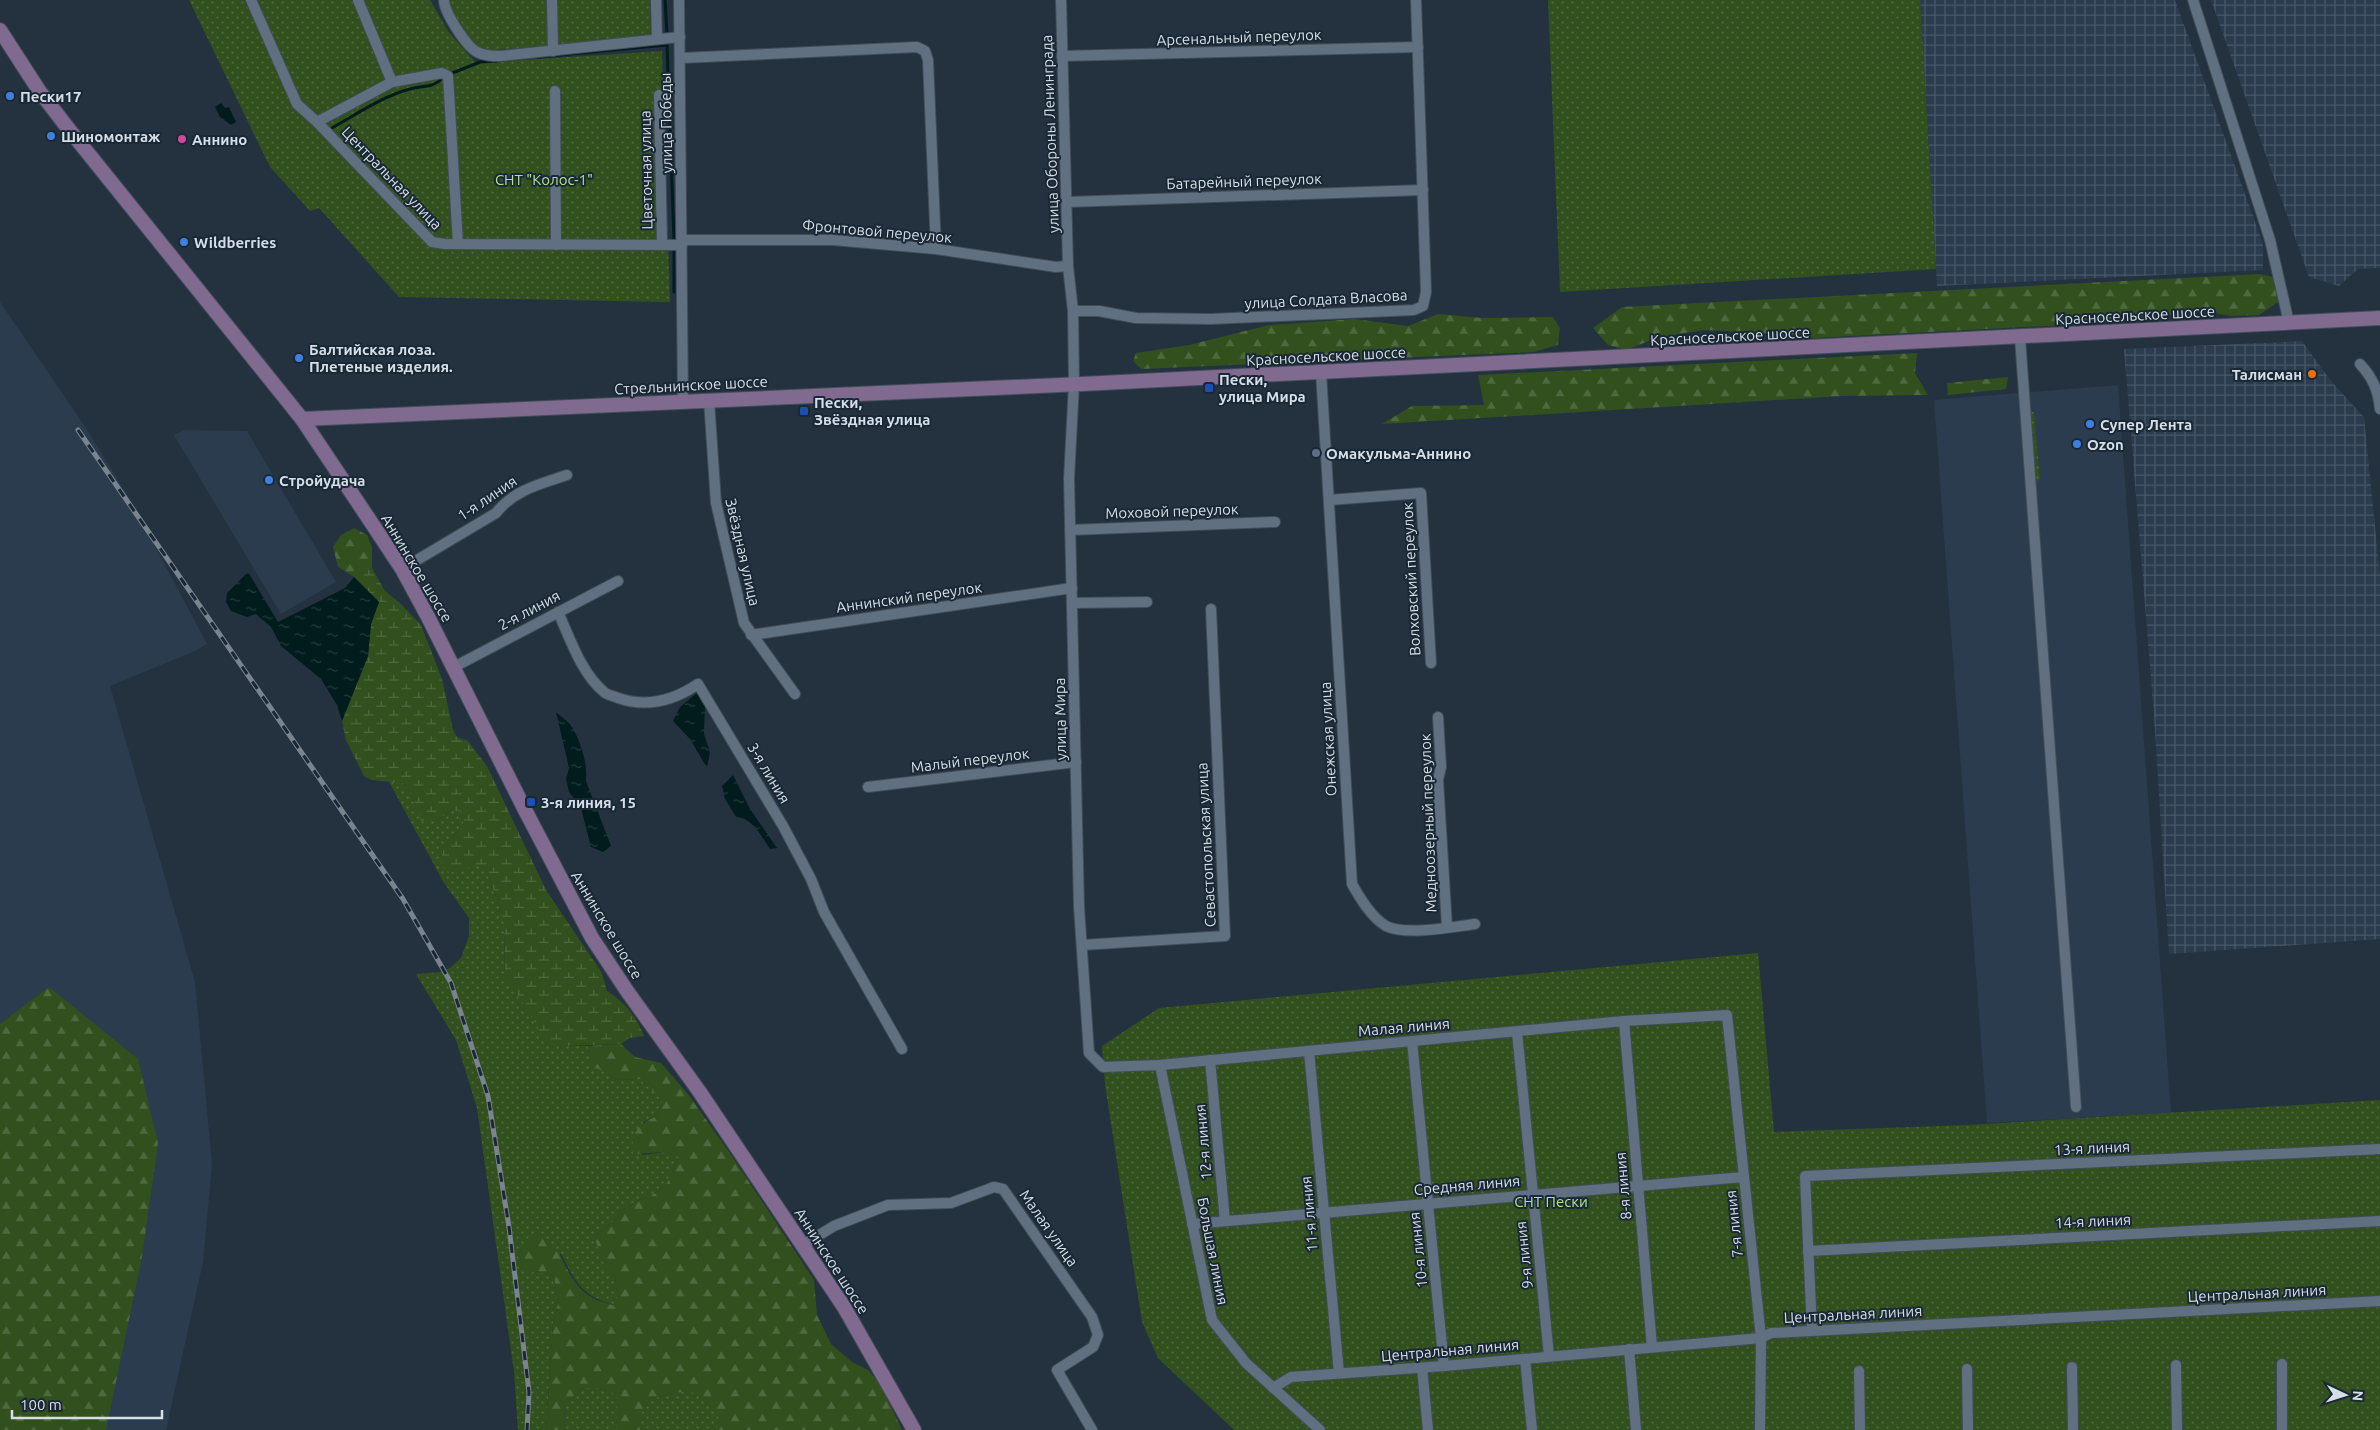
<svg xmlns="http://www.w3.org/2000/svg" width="2380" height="1430" font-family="Ubuntu,sans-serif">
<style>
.built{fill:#2a3c4e}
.industrial{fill:url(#industrial-grid)}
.green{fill:url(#green-dots)}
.forest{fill:url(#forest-firs)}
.wetland{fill:url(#wetland-marsh)}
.water{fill:url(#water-ripples)}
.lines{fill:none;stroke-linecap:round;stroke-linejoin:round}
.stream{stroke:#001c1d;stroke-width:3}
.street-casing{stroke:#414d58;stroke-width:12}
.secondary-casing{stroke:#414d58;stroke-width:16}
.street{stroke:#617080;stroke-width:10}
.secondary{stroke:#816a90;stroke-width:14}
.rail-casing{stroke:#79848f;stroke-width:5}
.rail{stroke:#1a2835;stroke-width:3;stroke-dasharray:9;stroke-linecap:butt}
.shop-dot{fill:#3f7fe0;stroke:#1a2835;stroke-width:2}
.hotel-dot{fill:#d1479c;stroke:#1a2835;stroke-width:2}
.food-dot{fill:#e8710a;stroke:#1a2835;stroke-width:2}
.transit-dot{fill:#1a4fb4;stroke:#1a2835;stroke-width:2}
.service-dot{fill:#5c6f8a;stroke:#1a2835;stroke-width:2}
.labels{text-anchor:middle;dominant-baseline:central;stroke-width:4;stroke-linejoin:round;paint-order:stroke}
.street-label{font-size:15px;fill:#d6dfe7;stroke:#1a2835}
.poi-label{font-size:15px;font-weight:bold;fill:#d6dfe7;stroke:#1a2835;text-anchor:start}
.park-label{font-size:15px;fill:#aee390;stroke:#1a2835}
</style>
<defs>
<pattern id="industrial-grid" width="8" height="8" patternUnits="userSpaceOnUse" patternTransform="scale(1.25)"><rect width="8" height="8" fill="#2a3c4e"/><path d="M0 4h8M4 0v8" fill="none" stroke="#485868"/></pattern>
<pattern id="green-dots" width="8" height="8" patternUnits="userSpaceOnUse" patternTransform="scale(1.25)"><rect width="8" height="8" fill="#31501d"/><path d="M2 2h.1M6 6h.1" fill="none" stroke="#4e693e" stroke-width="1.8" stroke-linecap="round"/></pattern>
<pattern id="forest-firs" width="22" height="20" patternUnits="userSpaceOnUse" patternTransform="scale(1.25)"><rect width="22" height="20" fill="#31501d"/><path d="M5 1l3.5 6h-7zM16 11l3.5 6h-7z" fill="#4e693e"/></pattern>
<pattern id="wetland-marsh" width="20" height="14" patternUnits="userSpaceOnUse" patternTransform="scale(1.25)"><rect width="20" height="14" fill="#31501d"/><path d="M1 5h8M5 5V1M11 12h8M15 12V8" fill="none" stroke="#4e693e"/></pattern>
<pattern id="water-ripples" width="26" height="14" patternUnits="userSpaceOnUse" patternTransform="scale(1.25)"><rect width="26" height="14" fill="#001c1d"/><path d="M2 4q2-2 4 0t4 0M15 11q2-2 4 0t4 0" fill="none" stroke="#243d3e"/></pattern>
</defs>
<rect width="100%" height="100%" fill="#24323f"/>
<!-- built -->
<g class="built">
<path d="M0 302 86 428 132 503 207 644 195 651 110 686 195 982 212 1164 203 1262 166 1430H0Z"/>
<path d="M2118 385 2171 1113 1987 1123 1934 400Z"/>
<path d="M185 430 247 431 336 582 281 614 174 435Z"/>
</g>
<!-- industrial -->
<g class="industrial">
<path d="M1920 0H2175L2263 244V270L1937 286Z"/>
<path d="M2211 0H2380V268L2358 269 2339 286 2309 277Z"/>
<path d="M2302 341 2331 381 2364 417 2380 576V939L2169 954 2154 715 2124 349Z"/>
</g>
<!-- green -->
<g class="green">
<path d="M189 0H430L448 31 476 63 662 51 670 302 399 297 319 208 310 211 270 167Z"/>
<path d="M437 0H650L651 36 486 51 475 47 449 6Z"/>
<path d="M1548 0H1920L1936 269 1560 292Z"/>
<path d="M2029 412H2034L2040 480 2035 481Z"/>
<path d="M388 780 404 783 412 796 414 803 436 821 452 810 462 812 464 825 442 848 448 873 483 864 497 898 504 922 505 975 564 1046H588L590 1063 618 1080 640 1079 663 1101 657 1116 643 1122 642 1155 666 1152 679 1156 667 1183 651 1196 636 1201 620 1212 615 1220 594 1237 606 1268 615 1277 618 1301 616 1306C580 1294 578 1286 561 1254L537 1271 554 1276 558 1304 553 1322 546 1430H518L514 1372 477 1108 456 1040 416 974 440 972 450 968 461 958 469 936V918L444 883Z"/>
<path d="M1758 953 1774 1132 1968 1125 2380 1100V1430H1234L1158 1358 1142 1322 1105 1085 1102 1046 1159 1008Z"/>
<path d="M583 1388H599L617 1394V1430H564L565 1404Z"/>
<path d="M688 1390 707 1397 719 1409 718 1427 715 1430H641C635 1420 644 1408 650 1399Z"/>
</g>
<!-- forest -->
<g class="forest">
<path d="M2260 274 2273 277 2278 302 2259 315 2230 316 2201 310 2177 311 2161 320 1814 338 1749 332 1703 330 1659 337 1626 350 1608 345 1593 328 1622 307Z"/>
<path d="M1438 314 1482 318 1553 317 1560 328 1558 345 1533 352 1141 369 1133 361 1136 353 1189 345 1269 325 1354 319 1408 326Z"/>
<path d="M1917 353 1915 373 1928 395 1843 396 1382 424 1412 406 1484 405 1478 375Z"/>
<path d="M2008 377 2006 389 1948 395 1947 383Z"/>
<path d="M354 528 367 535 372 547V568L354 577 338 567 333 547 341 535Z"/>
<path d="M49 987 138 1059 158 1143 142 1257 106 1430H0V1024Z"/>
<path d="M621 1044 635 1057 661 1063 688 1094 734 1159 814 1280 817 1315 831 1344 852 1362 868 1370 881 1385 902 1430H715L718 1426V1409C693 1384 681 1392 650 1399 644 1408 636 1419 641 1430H617V1394L599 1388H583L565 1404 564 1430H546L553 1322 558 1304 554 1276 537 1271 526 1274 518 1266C518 1251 522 1240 536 1232 564 1247 563 1271 581 1289 590 1299 603 1302 615 1306L618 1301 615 1277 606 1269 594 1237 615 1220 620 1212 636 1201 651 1196 667 1183 679 1156 666 1152 633 1154C631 1132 638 1124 657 1116L663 1101 640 1079 618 1080 597 1068 590 1071 588 1046Z"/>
</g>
<!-- wetland -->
<path class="wetland" d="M372 568 385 591 400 603 421 625 442 679 453 730 457 737 468 741 487 766 546 890 602 973 607 991C625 1002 636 1016 644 1036L629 1038 621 1044 564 1046 547 1042 505 975 504 922 497 898 483 865 448 873 442 866V848L464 825 462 812 452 810 436 821H421L412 796 404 783 371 780 364 776 346 740 342 721 368 656 371 624 379 602 354 577Z"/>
<!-- water -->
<g class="water">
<path d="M221 103 225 108 229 107 236 122 231 125 220 117 215 107Z"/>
<path d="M248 572 278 622 345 588 354 577 379 602 371 624 368 656 342 721 337 705 321 679 281 646 271 627 256 614 247 617 231 611 226 602 227 593Z"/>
<path d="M697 693 705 706 704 734 710 752 707 768 690 739 673 721 680 707Z"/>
<path d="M556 712C560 716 565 719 569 723 580 737 588 764 586 781L611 846 603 852 591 847 581 808 569 792 566 779 569 768Z"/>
<path d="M733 775 750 809 777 848 770 849C761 836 753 818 736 817L725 799 722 786Z"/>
</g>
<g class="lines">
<!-- stream -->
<g class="stream">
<path d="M665 0 667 34"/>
<path d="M538 57 667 45 674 240"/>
<path d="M450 74 480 62 497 61"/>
<path d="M332 128C357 114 383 96 410 89 424 85 431 89 443 78"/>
<path d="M674 251V292"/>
</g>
<defs>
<g id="street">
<path d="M251 0 297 104 317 122 432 242 445 244 682 245"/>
<path d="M358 0 392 82"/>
<path d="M444 0C444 12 466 46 477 52 484 56 492 56 500 56L680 37"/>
<path d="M552 0 553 51"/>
<path d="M656 0 657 39"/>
<path d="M679 0 683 402"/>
<path d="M1061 0 1068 266 1073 311 1074 384 1069 479 1079 907 1089 1053 1103 1067 1160 1065 1624 1021 1727 1015 1761 1338 1760 1430"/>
<path d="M2193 0 2270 240 2289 323"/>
<path d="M1062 56 1418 47"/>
<path d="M681 58 917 47 925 51 928 60 936 249"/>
<path d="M555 91 556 245"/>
<path d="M659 95 662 245"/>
<path d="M317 122 392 82 442 73 448 76 458 244"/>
<path d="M1067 202 1423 190"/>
<path d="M682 240H833L936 249 1056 267 1068 266"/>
<path d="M1073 311H1099L1136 318 1211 319 1414 310 1423 306 1426 292 1416 0"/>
<path d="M2020 338 2076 1107"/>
<path d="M2360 364C2373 378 2378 390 2380 409"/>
<path d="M1321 372 1352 884C1360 898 1371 917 1386 926 1406 936 1453 927 1475 924"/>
<path d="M709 400 716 503 744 623 795 694"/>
<path d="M1329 500 1421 493 1431 663"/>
<path d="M1070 530 1275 522"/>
<path d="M402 569 496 513C514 490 540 484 567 475"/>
<path d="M1073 603 1147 602"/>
<path d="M558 612C570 638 581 673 604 692 607 695 614 696 618 698 647 708 673 701 698 684L783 826 811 879 824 912 902 1049"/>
<path d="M751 635 1072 588"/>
<path d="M454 667 618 581"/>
<path d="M1438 717 1441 767 1438 780 1447 927"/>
<path d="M868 787 1076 762"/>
<path d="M1082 945 1225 936 1211 609"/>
<path d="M1624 1021 1652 1347"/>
<path d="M1517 1032 1549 1356"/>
<path d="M1412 1041 1444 1366"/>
<path d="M1309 1051 1339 1373"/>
<path d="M1210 1060 1225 1221"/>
<path d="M1160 1065 1212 1320 1246 1363 1320 1430"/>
<path d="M1192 1224 1744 1177"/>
<path d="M803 1245 834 1226 888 1205 951 1203 994 1187 1003 1189 1092 1317 1098 1335 1093 1347 1057 1370 1092 1430"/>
<path d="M1808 1251 2380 1221"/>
<path d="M1812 1331 1805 1176 2380 1149"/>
<path d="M1629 1349 1636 1430"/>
<path d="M1525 1359 1532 1430"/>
<path d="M2282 1364V1430"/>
<path d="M2176 1365 2177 1430"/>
<path d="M2072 1367 2073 1430"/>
<path d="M1422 1368 1428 1430"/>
<path d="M1967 1369 1968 1430"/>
<path d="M1859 1371 1860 1430"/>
<path d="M1273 1388 1291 1377 1444 1366 1761 1338 1771 1333 2380 1301"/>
</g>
<g id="secondary">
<path d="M0 30 40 92 71 132 302 419 375 528 402 569 428 617 525 810 592 938 627 991 699 1091 844 1307 914 1430"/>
<path d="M302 419 1082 384 2380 318"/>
</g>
</defs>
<!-- street casing -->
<use href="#street" class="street-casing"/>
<!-- secondary casing -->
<use href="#secondary" class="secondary-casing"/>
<!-- street -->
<use href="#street" class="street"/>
<!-- secondary -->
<use href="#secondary" class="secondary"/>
<defs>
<path id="rail" d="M78 430 403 899 451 983 488 1096 509 1227 529 1392 527 1430"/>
</defs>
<!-- rail casing -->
<use href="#rail" class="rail-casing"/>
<!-- rail -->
<use href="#rail" class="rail"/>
</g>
<!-- markers -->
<g class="shop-dot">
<circle cx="10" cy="96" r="5"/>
<circle cx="51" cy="136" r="5"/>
<circle cx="184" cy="242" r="5"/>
<circle cx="299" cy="358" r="5"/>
<circle cx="2090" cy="424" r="5"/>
<circle cx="2077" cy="444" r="5"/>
<circle cx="269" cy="480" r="5"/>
</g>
<circle class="hotel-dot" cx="182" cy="139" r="5"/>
<circle class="food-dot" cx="2312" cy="374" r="5"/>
<g class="transit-dot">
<rect x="1204" y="383" width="10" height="10" rx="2.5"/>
<rect x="799" y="406" width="10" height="10" rx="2.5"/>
<rect x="526" y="797" width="10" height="10" rx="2.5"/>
</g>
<circle class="service-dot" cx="1316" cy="453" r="5"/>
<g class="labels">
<!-- street labels -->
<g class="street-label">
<text transform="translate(1239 37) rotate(-2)">Арсенальный переулок</text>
<text transform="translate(666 123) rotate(-91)">улица Победы</text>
<text transform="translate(1050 134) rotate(-92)">улица Обороны Ленинграда</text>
<text transform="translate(646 170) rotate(-91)">Цветочная улица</text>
<text transform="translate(392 178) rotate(46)">Центральная улица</text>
<text transform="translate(1244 181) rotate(-2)">Батарейный переулок</text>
<text transform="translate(877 231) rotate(5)">Фронтовой переулок</text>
<text transform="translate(1326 299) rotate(-3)">улица Солдата Власова</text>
<text transform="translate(2135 315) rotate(-3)">Красносельское шоссе</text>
<text transform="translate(1730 336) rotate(-3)">Красносельское шоссе</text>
<text transform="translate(1326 356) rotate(-3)">Красносельское шоссе</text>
<text transform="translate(691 385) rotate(-3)">Стрельнинское шоссе</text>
<text transform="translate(487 498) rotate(-34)">1-я линия</text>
<text transform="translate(1172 511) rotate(-2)">Моховой переулок</text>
<text transform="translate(743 552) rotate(77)">Звёздная улица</text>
<text transform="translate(417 568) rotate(59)">Аннинское шоссе</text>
<text transform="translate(1411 579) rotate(-93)">Волховский переулок</text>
<text transform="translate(909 597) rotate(-8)">Аннинский переулок</text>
<text transform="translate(529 610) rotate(-28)">2-я линия</text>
<text transform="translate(1060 719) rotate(-91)">улица Мира</text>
<text transform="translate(1328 739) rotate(-93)">Онежская улица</text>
<text transform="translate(970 760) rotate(-7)">Малый переулок</text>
<text transform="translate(769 773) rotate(59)">3-я линия</text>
<text transform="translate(1428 823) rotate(-92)">Медноозерный переулок</text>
<text transform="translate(1206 845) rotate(-93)">Севастопольская улица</text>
<text transform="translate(607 925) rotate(59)">Аннинское шоссе</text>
<text transform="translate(1404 1027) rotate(-5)">Малая линия</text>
<text transform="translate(1203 1142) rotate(-95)">12-я линия</text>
<text transform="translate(2092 1148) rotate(-3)">13-я линия</text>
<text transform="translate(1467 1185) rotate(-5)">Средняя линия</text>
<text transform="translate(1623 1186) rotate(-95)">8-я линия</text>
<text transform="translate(1309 1214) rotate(-95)">11-я линия</text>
<text transform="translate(2093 1221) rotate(-3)">14-я линия</text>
<text transform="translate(1734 1224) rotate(-96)">7-я линия</text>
<text transform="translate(1049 1228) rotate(55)">Малая улица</text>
<text transform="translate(1418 1250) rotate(-96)">10-я линия</text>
<text transform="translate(1213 1251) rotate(79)">Большая линия</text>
<text transform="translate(1524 1255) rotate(-96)">9-я линия</text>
<text transform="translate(832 1261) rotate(57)">Аннинское шоссе</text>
<text transform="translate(2257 1293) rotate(-3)">Центральная линия</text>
<text transform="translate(1853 1314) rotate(-3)">Центральная линия</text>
<text transform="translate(1450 1350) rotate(-5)">Центральная линия</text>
</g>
<!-- poi labels -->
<g class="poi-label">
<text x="20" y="96">Пески17</text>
<text x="61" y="136">Шиномонтаж</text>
<text x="192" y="139">Аннино</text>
<text x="194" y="242">Wildberries</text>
<text x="309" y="349">Балтийская лоза.<tspan x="309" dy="17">Плетеные изделия.</tspan></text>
<text x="2302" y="374" text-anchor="end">Талисман</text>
<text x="1219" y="379">Пески,<tspan x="1219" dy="17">улица Мира</tspan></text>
<text x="814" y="402">Пески,<tspan x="814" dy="17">Звёздная улица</tspan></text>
<text x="2100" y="424">Супер Лента</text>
<text x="2087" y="444">Ozon</text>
<text x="1326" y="453">Омакульма-Аннино</text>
<text x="279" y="480">Стройудача</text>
<text x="541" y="802">3-я линия, 15</text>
</g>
<!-- park labels -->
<g class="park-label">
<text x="544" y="179">СНТ "Колос-1"</text>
<text x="1551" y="1201">СНТ Пески</text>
</g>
</g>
<!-- north arrow -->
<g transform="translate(2345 1395) rotate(94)" stroke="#1a2835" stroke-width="4" paint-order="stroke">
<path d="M0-4L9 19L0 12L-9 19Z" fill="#d6dfe7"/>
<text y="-8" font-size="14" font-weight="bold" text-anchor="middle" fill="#d6dfe7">N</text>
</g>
<!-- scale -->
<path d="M12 1410v8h150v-8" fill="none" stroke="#d6dfe7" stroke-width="2.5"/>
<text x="20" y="1410" font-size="15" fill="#d6dfe7" stroke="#1a2835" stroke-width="4" paint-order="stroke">100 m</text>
</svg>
